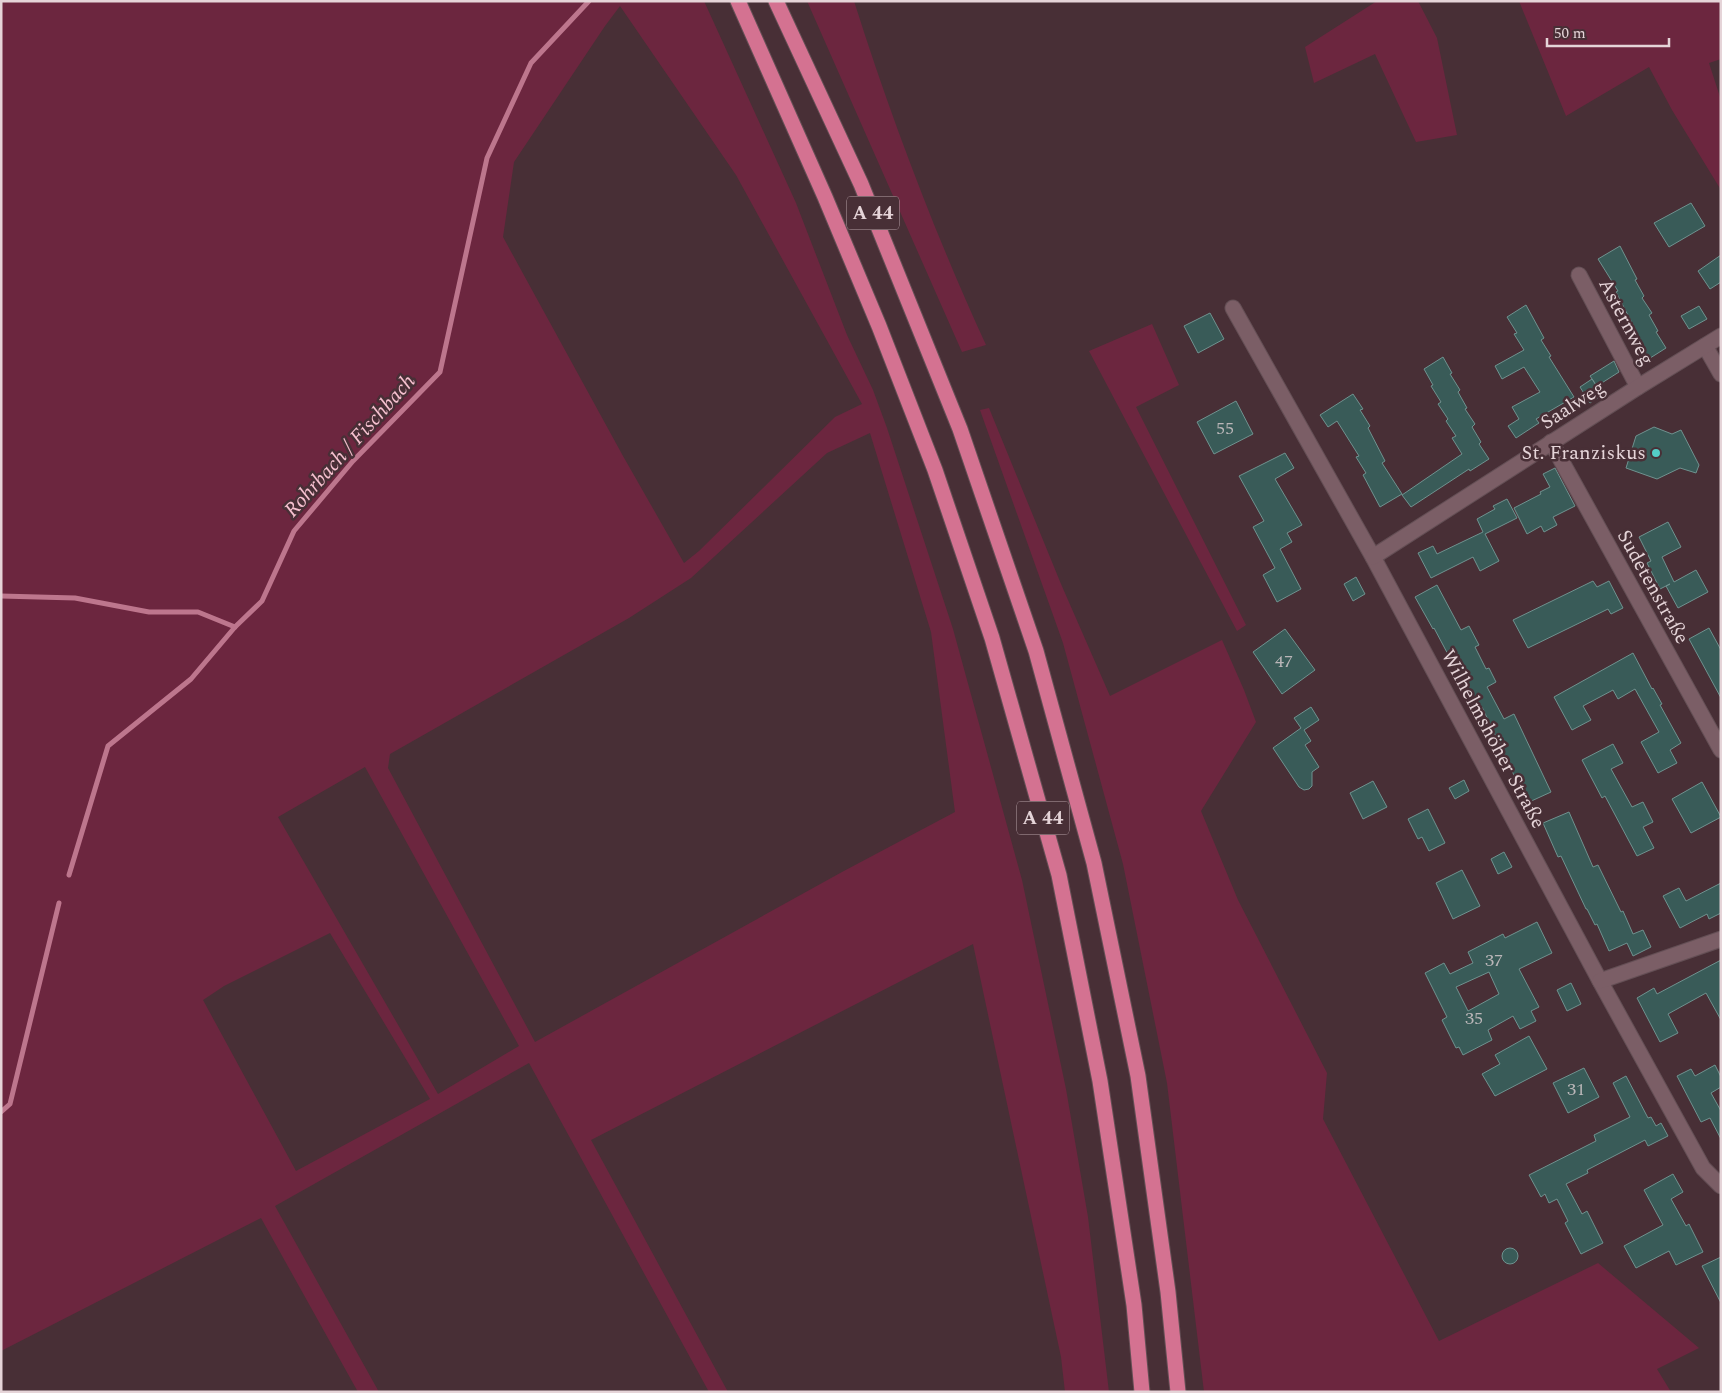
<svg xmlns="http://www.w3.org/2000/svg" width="1722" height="1393" font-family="Spectral,serif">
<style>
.green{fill:#6c263f;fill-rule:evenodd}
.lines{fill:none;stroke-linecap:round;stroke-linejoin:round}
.stream{stroke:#bd768d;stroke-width:5}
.building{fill:#395b58;stroke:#6f928f;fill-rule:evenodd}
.street-casing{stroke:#644f55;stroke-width:17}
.highway-casing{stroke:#644f55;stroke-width:17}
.street{stroke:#7b5e66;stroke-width:15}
.highway{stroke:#d47291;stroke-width:15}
.poi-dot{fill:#54cdc7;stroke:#482f36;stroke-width:2}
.labels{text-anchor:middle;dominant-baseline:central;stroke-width:5;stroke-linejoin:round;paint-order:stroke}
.number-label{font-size:18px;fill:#bab6b8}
.shield{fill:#482f36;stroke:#b6a2a7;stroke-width:1}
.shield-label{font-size:19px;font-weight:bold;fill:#e5d4d8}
.street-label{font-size:20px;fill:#e5d4d8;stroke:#482f36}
.poi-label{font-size:20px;fill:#e5d4d8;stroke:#482f36;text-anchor:end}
.water-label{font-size:21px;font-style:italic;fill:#f7c1d0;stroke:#482f36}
</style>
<rect width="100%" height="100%" fill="#482f36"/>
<!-- green -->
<g class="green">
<path d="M1 1H704L796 203 847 335 873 390 887 428 953 629 1022 880 1066 1089 1088 1217 1109 1392H1065L1061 1357 973 944 591 1140 728 1392H709L529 1063 275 1206 379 1392H358L261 1218 1 1351ZM620 6 736 175 862 404 835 417 699 551 684 563 623 456 503 237 514 162 605 26ZM870 433 931 632 955 812 842 872 535 1042 388 768 390 754 629 618 691 578 827 453ZM365 767 519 1046 438 1094 278 817ZM330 933 430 1099 296 1171 203 1000 224 986Z"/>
<path d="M807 1H854C891 118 935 234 986 345L962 352Z"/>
<path d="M1377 1H1418L1437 38 1457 135 1416 142 1375 54 1314 83 1305 47Z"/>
<path d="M1519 1H1721V59L1709 63 1721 100V190L1672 110 1649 67 1566 116Z"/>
<path d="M1152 324 1179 385 1136 407 1246 625 1237 631 1089 351Z"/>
<path d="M989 408 1061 584 1110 696 1222 640 1244 690 1256 722 1201 811 1238 900 1327 1073 1323 1119 1439 1341 1598 1263 1699 1348 1657 1369 1671 1392H1204L1167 1083 1123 864 1063 643 980 410Z"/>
</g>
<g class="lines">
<!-- stream -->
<g class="stream">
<path d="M1 596 75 598 149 612H198L235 627"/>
<path d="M69 875 108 746 191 679 235 627 262 601 294 531 353 461 440 372 487 158 531 63 589 1"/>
<path d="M1 1112 10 1104 59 903"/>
</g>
</g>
<!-- building -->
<g class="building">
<path d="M1691 203 1705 226 1669 247 1654 223Z"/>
<path d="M1620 246 1637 279 1635 280 1644 296 1642 298 1652 313 1649 315 1658 331 1656 332 1666 348 1647 360 1630 327 1633 325 1616 292 1618 291 1598 259Z"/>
<path d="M1721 255V282L1710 289 1698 271Z"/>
<path d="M1526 305 1544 338 1541 340 1551 356 1549 357 1574 397 1536 419 1539 423 1516 438 1508 426 1519 419 1512 407 1540 392 1524 367 1502 379 1495 366 1524 350 1514 334 1517 333 1507 317Z"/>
<path d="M1699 306 1707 319 1689 329 1681 316Z"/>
<path d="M1210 313 1224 339 1198 353 1184 326Z"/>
<path d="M1443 357 1452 373 1450 374 1460 390 1458 392 1467 408 1465 409 1475 424 1472 427 1481 442 1479 444 1489 459 1470 471 1469 469 1411 507 1402 495 1462 454 1452 438 1456 436 1446 421 1448 419 1438 404 1441 402 1431 386 1433 385 1424 369Z"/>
<path d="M1614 361 1619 372 1597 386 1590 376Z"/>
<path d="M1592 379 1602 395 1590 403 1580 387Z"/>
<path d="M1353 394 1363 409 1360 410 1370 426 1368 428 1385 461 1382 463 1402 494 1380 507 1363 475 1366 473 1356 457 1359 456 1337 421 1328 427 1320 415Z"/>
<path d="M1236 401 1253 434 1214 454 1197 422Z"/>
<path d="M1654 427 1672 434 1681 430 1699 465 1696 473 1680 468 1657 479 1626 468 1636 436Z"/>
<path d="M1285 453 1294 468 1275 479 1302 525 1287 533 1292 542 1280 549 1301 589 1277 602 1263 575 1275 568 1253 527 1264 521 1239 476Z"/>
<path d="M1555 468 1575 506 1553 517 1557 525 1544 532 1541 526 1527 534 1514 508 1541 494 1540 492 1550 487 1543 474Z"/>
<path d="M1507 499 1517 518 1485 534 1499 561 1480 571 1473 557 1431 578 1418 553 1433 546 1437 554 1483 532 1477 519 1495 509 1493 506Z"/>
<path d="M1668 522 1681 547 1662 557 1674 582 1696 570 1708 592 1678 608 1666 586 1670 584 1660 589 1647 563 1651 561 1639 537Z"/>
<path d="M1356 577 1365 594 1353 601 1344 584Z"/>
<path d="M1593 581 1597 587 1609 581 1623 608 1611 614 1608 609 1528 648 1513 620Z"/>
<path d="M1437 585 1461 630 1469 626 1479 645 1475 647 1486 669 1489 668 1496 682 1487 687 1504 719 1514 714 1551 792 1527 803 1482 707 1477 709 1434 628 1433 629 1415 597Z"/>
<path d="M1709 628 1721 650V698L1689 639Z"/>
<path d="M1285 629 1315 670 1282 694 1253 652Z"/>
<path d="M1633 653 1652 689 1653 688 1662 704 1660 705 1681 743 1670 750 1677 763 1658 773 1641 742 1659 732 1635 689 1618 699 1613 690 1583 706 1591 720 1572 730 1554 697Z"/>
<path d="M1311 707 1319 720 1304 730 1311 741 1305 745 1319 767 1312 772V786L1309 789 1304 790 1299 787 1273 748 1301 728 1294 718Z"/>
<path d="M1613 744 1623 763 1611 769 1632 807 1643 802 1653 822 1643 827 1654 848 1637 856 1605 796 1602 798 1582 760Z"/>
<path d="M1464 780 1469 791 1455 799 1449 788Z"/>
<path d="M1373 781 1387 807 1363 819 1350 793Z"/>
<path d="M1702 782 1721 817 1691 833 1672 799Z"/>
<path d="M1428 809 1445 843 1429 851 1422 837 1418 839 1408 819Z"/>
<path d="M1569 812 1593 867 1598 865 1621 912 1623 911 1633 934 1643 930 1651 947 1633 956 1627 943 1609 951 1597 924 1595 925 1587 909H1586L1561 856 1558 857 1543 823Z"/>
<path d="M1504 852 1512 867 1498 874 1491 859Z"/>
<path d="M1462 870 1480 906 1453 919 1436 883Z"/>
<path d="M1721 883V913L1709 919 1707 914 1680 928 1663 896 1679 888 1686 901Z"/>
<path d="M1537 922 1552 953 1519 969 1539 1007 1531 1011 1536 1021 1520 1029 1513 1016 1488 1030 1492 1040 1463 1055 1459 1047 1456 1048 1442 1020 1447 1017 1425 973 1444 963 1450 974 1473 963 1468 952 1503 934 1505 938ZM1489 972 1499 994 1468 1011 1456 987Z"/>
<path d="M1721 960V1020L1706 993 1668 1014 1678 1033 1660 1042 1637 998 1654 988 1657 994Z"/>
<path d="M1571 983 1581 1004 1567 1011 1557 990Z"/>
<path d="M1529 1036 1547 1069 1495 1096 1482 1074 1500 1064 1495 1055Z"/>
<path d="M1715 1065 1721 1077V1087L1711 1093 1721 1111V1139L1710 1118 1701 1122 1677 1076 1691 1069 1695 1076Z"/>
<path d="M1584 1068 1599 1097 1568 1113 1553 1083Z"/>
<path d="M1626 1076 1648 1118 1651 1117 1656 1126 1661 1123 1668 1136 1648 1146 1645 1140 1587 1170 1588 1173 1566 1184 1582 1214 1587 1211 1603 1243 1581 1254 1565 1223 1568 1221 1557 1199 1549 1203 1545 1194 1541 1197 1529 1175 1596 1141 1594 1135 1630 1117 1613 1083Z"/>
<path d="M1673 1174 1683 1192 1671 1199 1686 1226 1689 1224 1703 1252 1676 1265 1669 1251 1636 1268 1624 1246 1663 1225 1644 1190Z"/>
<circle cx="1510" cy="1256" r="8"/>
<path d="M1721 1257V1303L1702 1266Z"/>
</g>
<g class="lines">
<defs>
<g id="street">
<path d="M1579 275 1638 387"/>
<path d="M1233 308 1373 557 1600 981 1703 1168 1721 1186"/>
<path d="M1705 346 1721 374"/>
<path d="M1551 442 1721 750"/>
<path d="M1373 557 1638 387 1721 336"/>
<path d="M1600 981 1721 939"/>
</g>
<g id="highway">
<path d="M738 1 825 197 879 326 935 470 992 638 1059 875 1100 1081 1134 1305 1142 1392"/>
<path d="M776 1 861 184 960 429 1036 651 1094 863 1138 1076 1168 1292 1178 1392"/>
</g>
</defs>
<!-- street casing -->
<use href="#street" class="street-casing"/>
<!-- highway casing -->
<use href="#highway" class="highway-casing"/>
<!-- street -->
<use href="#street" class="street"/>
<!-- highway -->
<use href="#highway" class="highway"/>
</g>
<!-- markers -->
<circle class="poi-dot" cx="1656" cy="453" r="5"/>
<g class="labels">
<!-- number labels -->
<g class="number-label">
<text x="1225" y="428">55</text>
<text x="1284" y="661">47</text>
<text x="1494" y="960">37</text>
<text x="1474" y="1018">35</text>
<text x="1576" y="1089">31</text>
</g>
<!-- shield labels -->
<g class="shield">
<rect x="847" y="196.5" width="52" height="33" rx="4"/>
<rect x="1017" y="801.5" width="52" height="33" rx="4"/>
</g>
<g class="shield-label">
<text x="873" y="213">A 44</text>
<text x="1043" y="818">A 44</text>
</g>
<!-- street labels -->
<g class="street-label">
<text transform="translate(1626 322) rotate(62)">Asternweg</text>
<text transform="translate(1573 405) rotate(-33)">Saalweg</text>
<text transform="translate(1653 587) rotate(61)">Sudetenstraße</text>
<text transform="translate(1493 739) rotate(62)">Wilhelmshöher Straße</text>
</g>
<!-- poi labels -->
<g class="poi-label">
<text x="1646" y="453">St. Franziskus</text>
</g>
<!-- water labels -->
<g class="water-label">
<text transform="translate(350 446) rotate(-48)">Rohrbach / Fischbach</text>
</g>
</g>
<!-- border -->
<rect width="1722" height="1393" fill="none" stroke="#e5d4d8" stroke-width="5"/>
<!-- scale -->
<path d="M1547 38v8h122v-8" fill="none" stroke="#e5d4d8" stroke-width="2.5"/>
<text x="1554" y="38" font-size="15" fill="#e5d4d8" stroke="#482f36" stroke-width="4" paint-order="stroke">50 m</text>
</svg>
